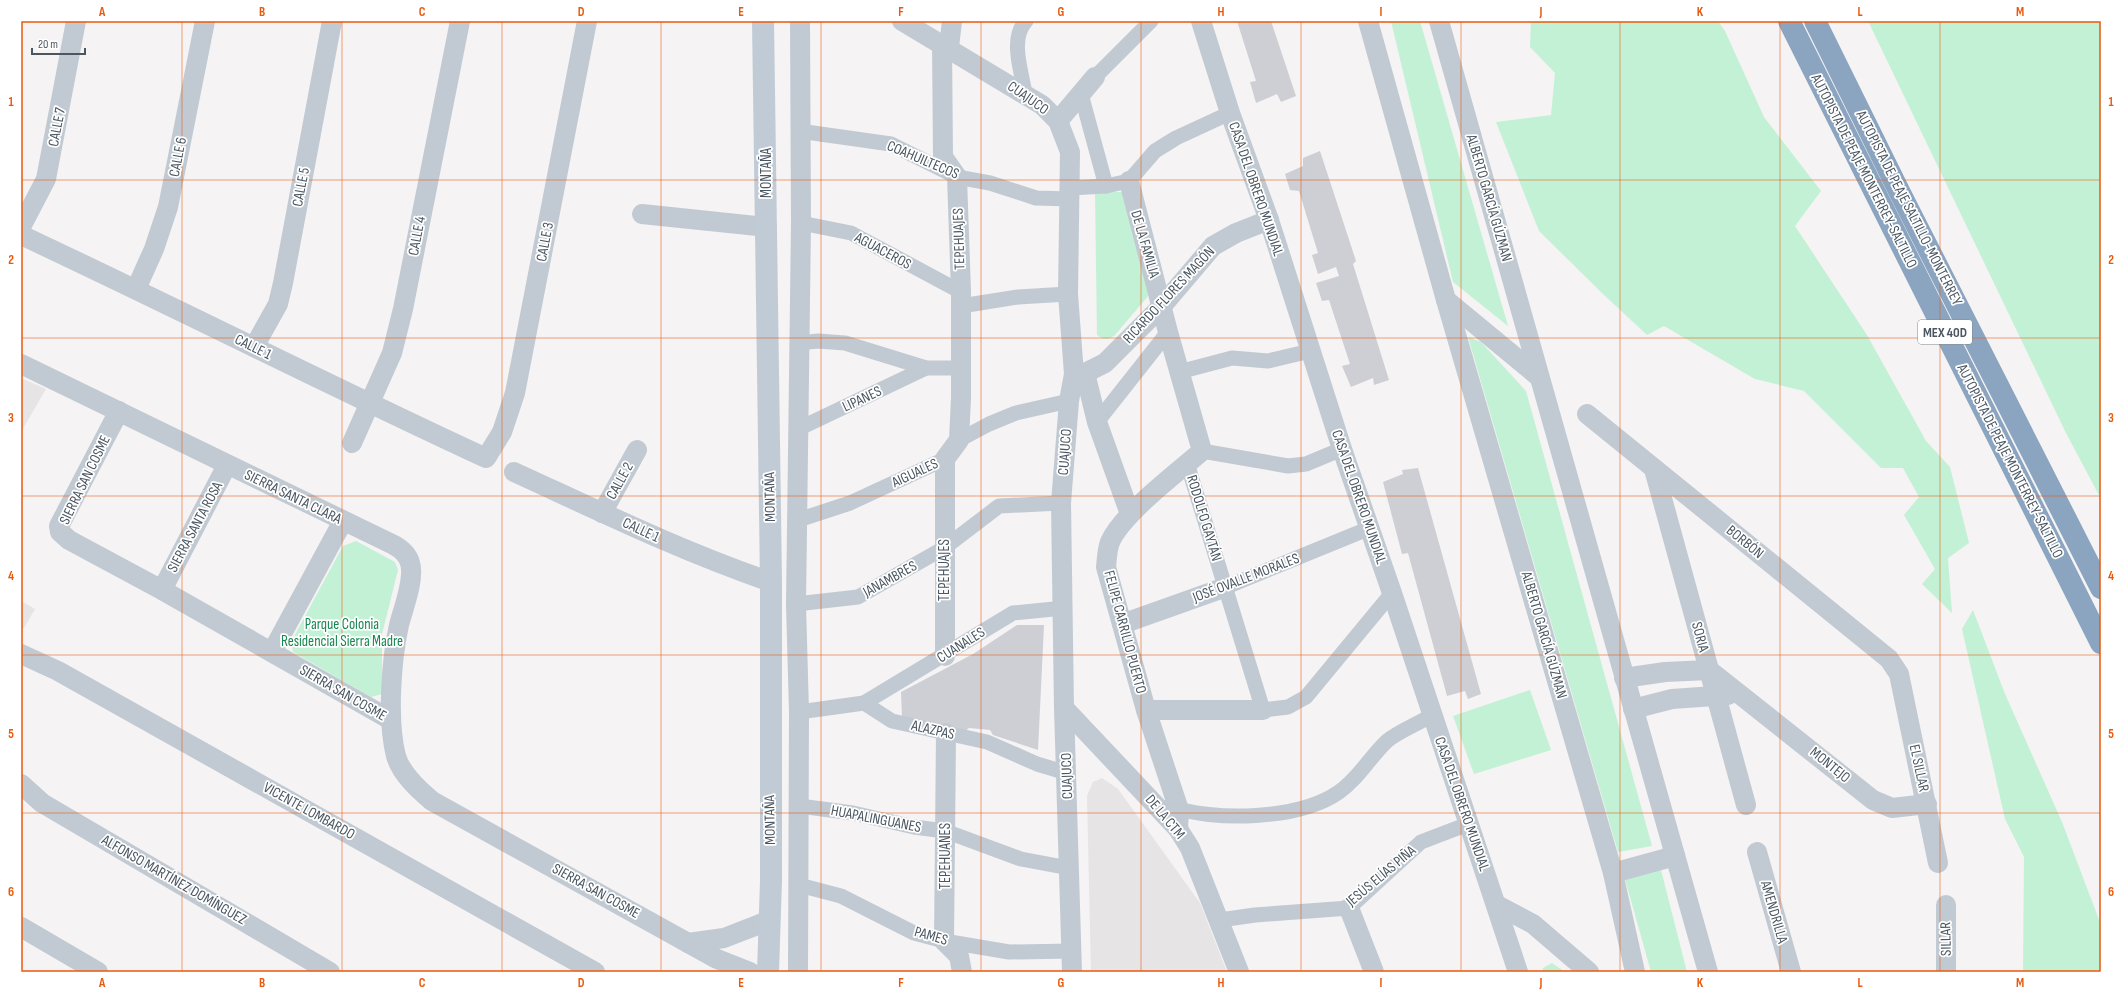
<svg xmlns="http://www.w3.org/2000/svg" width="2122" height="993" font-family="'Sofia Sans Condensed',sans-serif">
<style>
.education{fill:#e6e4e5}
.green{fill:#c3f1d5}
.building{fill:#cdcfd5}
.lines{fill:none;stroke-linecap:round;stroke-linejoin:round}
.pedestrian{stroke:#c1cad2;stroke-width:15}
.minor{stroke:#c1cad2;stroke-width:20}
.secondary{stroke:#c1cbd6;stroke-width:22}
.motorway{stroke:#8ba5c1;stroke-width:22}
.grid{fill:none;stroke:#e8590c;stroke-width:1;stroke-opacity:0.55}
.labels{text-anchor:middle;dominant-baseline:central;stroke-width:3.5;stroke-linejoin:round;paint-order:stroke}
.shield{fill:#fff;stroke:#808990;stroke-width:1}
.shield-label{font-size:14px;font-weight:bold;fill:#4a5661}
.street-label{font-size:15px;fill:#4a5661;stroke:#fff}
.park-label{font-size:15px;fill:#17864f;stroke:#fff}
.neatline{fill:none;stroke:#e8590c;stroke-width:1.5}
.grid-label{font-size:13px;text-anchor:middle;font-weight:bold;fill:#e8590c}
</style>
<rect width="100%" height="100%" fill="#f5f3f3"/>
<!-- education -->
<g class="education">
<path d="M21 378 46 389 21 432Z"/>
<path d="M21 601 35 609 24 628H21Z"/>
<path d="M1102 778 1118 789 1200 903 1227 972H1091L1087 796 1093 782Z"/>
</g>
<!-- green -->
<g class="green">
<path d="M1391 21H1420L1508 326 1453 282Z"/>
<path d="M1531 21H1718L1725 31 1764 117 1821 191 1795 226 1867 335 1926 441 1950 467 1969 543 1948 558 1952 613 1922 584 1935 569 1904 515 1919 497 1903 468H1881L1804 391 1755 379 1664 326 1647 335 1602 293 1539 231 1496 122 1551 115 1555 73 1530 47Z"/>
<path d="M1868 21H2101V499L2066 433Z"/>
<path d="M1095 192H1126L1154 289 1115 335C1108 340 1104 340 1097 335Z"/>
<path d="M1468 337 1481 342 1526 391 1652 846 1618 852Z"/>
<path d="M356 541 395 562 398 570 382 634V694L371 697 293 652 291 642 343 546Z"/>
<path d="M1973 610 2005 694 2062 822 2101 925V972H2023L2024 857 2005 819 1962 629Z"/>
<path d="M1530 690 1551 750 1474 774 1453 716Z"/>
<path d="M1661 870 1687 972H1651L1625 879Z"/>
<path d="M1552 963 1565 972H1542L1543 968Z"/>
</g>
<!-- building -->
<g class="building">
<path d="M1237 21H1271L1296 96 1281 102 1277 94 1256 103 1250 82 1256 81Z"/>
<path d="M1320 151 1356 261 1353 264 1389 380 1374 385 1373 378 1351 387 1342 366 1350 364 1329 300 1322 301 1316 283 1339 276 1336 267 1318 274 1312 255 1318 253 1299 191 1290 190 1285 174 1303 166V158Z"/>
<path d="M1418 468 1481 694 1468 699 1465 691 1447 696 1408 553 1402 554 1383 482 1403 474 1402 470Z"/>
<path d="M1017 625H1044L1038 750 993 735 990 730 969 728 965 731 902 718 901 692 973 654Z"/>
</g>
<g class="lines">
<!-- pedestrian -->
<g class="pedestrian">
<path d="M1095 77 1151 21"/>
<path d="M1025 94C1022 72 1009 39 1026 21"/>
<path d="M1081 94 1106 186"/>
<path d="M799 131 891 144 957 177 990 183 1036 198 1070 199"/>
<path d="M1070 188 1106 186 1129 181 1155 151 1176 138 1230 113"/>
<path d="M801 223 851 233 961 292"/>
<path d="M961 306 1018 297 1068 294"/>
<path d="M798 343 818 341 845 343 926 368H962"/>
<path d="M1179 372 1232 358 1268 361 1310 351"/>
<path d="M1097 422 1168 332"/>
<path d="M798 429 926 368"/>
<path d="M959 440 989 424 1016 413 1069 401"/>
<path d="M1202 451 1288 466 1306 464 1342 449"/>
<path d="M1187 463 1263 710 1288 707 1306 697 1392 593"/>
<path d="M798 520 850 503 945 459"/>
<path d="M1226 587 1370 528"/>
<path d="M796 604 858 597 944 548 999 506 1061 503"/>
<path d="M864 703 1013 613 1064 608"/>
<path d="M799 712 864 703 892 721 987 742 1037 764 1067 773"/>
<path d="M799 806 853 813 914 827 945 831 1021 859 1069 868"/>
<path d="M1169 806C1214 822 1299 820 1339 792 1358 779 1370 757 1387 741 1399 731 1418 724 1432 715"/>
<path d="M799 885 841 896 914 933 944 941 1009 952 1072 951"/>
<path d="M1220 920 1255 915 1349 908 1421 842 1468 824"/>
</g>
<!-- minor -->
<g class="minor">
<path d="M902 21 1042 105 1058 121 1070 152 1068 294 1074 374 1069 401 1061 503 1064 708 1072 972"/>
<path d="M1201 21 1230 113 1269 220 1342 449 1392 593 1518 972"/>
<path d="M1368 21 1446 300 1613 873 1635 972"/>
<path d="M1439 21 1708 972"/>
<path d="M942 43 943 157 957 177 961 292V398L959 440 945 459V656"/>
<path d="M949 47 952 21"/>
<path d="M1058 121 1095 77"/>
<path d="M1129 181 1168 332 1202 451C1178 472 1122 514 1110 542 1107 550 1107 558 1106 567L1146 710 1179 810 1178 829"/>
<path d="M642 214 766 227"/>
<path d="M21 227 46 179 76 21"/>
<path d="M21 235C177 308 330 386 486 458L502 432 515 393 587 21"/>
<path d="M136 289 154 249 168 207 205 21"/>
<path d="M1446 300 1538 376"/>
<path d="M254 347 278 304 283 283 332 21"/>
<path d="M21 364 394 545C401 549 408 555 410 563 415 579 403 609 399 625 391 661 387 721 396 756 401 774 419 790 432 801L717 959 750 972"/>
<path d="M1085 373 1097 422 1130 514"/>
<path d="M1074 374 1085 373 1105 363 1162 306 1213 246 1236 233 1269 220"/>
<path d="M119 411 59 526 60 532 69 540 162 590 391 720"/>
<path d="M1587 414 1889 659 1899 674 1938 863"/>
<path d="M352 443 392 353 403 309 460 21"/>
<path d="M1654 469 1746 805"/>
<path d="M514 472C599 511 683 552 771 582"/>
<path d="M602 513 637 450"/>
<path d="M162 590 227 465"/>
<path d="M1122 624 1226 587"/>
<path d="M272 652 343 521"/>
<path d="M21 654 58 671 595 972"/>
<path d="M1624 678 1665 672 1709 670 1873 800 1892 808 1927 804"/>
<path d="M1064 708 1178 829 1190 848 1239 972"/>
<path d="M1633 709 1672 699 1728 695"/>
<path d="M1146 710H1263"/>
<path d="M946 733 944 941 959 956 962 972"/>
<path d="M21 784 42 803 330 972"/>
<path d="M1757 852 1791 972"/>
<path d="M1613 873 1675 856"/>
<path d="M1497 905 1533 924 1589 972"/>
<path d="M1946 905V972"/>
<path d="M1349 908 1374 972"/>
<path d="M21 927 98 972"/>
<path d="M688 943 724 938 768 921"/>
<path d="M798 972 799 712 796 604 801 223 800 21"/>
</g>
<!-- secondary -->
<path class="secondary" d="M763 21 771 582V881L768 972"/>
<!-- motorway -->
<g class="motorway">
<path d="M1789 21 2101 643"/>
<path d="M1815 21 1900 193 2101 588"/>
</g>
</g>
<!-- grid -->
<path class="grid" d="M182 21V972M342 21V972M502 21V972M661 21V972M821 21V972M981 21V972M1141 21V972M1301 21V972M1461 21V972M1620 21V972M1780 21V972M1940 21V972M21 180H2101M21 338H2101M21 496H2101M21 655H2101M21 813H2101"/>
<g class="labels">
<!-- shield labels -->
<rect class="shield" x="1918" y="320" width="54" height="24" rx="3"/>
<g class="shield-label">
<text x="1945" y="332">MEX 40D</text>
</g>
<!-- street labels -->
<g class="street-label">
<text transform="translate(1028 98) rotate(35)">CUAJUCO</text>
<text transform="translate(57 127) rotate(-79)">CALLE 7</text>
<text transform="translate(178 157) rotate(-79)">CALLE 6</text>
<text transform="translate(923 160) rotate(23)">COAHUILTECOS</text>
<text transform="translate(1864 171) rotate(63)">AUTOPISTA DE PEAJE MONTERREY-SALTILLO</text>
<text transform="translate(766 173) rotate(-90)">MONTAÑA</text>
<text transform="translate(301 187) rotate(-79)">CALLE 5</text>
<text transform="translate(1256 189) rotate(71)">CASA DEL OBRERO MUNDIAL</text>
<text transform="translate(1489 198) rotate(74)">ALBERTO GARCÍA GÚZMAN</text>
<text transform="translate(1909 208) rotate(63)">AUTOPISTA DE PEAJE SALTILLO-MONTERREY</text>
<text transform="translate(417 236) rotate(-79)">CALLE 4</text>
<text transform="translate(959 239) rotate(-92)">TEPEHUAJES</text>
<text transform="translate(545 242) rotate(-79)">CALLE 3</text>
<text transform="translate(1145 244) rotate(74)">DE LA FAMILIA</text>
<text transform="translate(883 251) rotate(28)">AGUACEROS</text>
<text transform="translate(1169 295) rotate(-47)">RICARDO FLORES MAGÓN</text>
<text transform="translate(253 347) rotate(26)">CALLE 1</text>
<text transform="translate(862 399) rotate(-25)">LIPANES</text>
<text transform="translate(1065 452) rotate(-86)">CUAJUCO</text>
<text transform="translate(2010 461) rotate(63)">AUTOPISTA DE PEAJE MONTERREY-SALTILLO</text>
<text transform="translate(915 473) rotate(-25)">AIGUALES</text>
<text transform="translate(85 480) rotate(-64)">SIERRA SAN COSME</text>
<text transform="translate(620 481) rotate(-61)">CALLE 2</text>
<text transform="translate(293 497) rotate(26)">SIERRA SANTA CLARA</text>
<text transform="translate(770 497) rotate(-91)">MONTAÑA</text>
<text transform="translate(1359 497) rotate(71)">CASA DEL OBRERO MUNDIAL</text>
<text transform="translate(1204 518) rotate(73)">RODOLFO GAYTÁN</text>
<text transform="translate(195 527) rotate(-62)">SIERRA SANTA ROSA</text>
<text transform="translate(641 530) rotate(25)">CALLE 1</text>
<text transform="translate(1745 542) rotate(39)">BORBÓN</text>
<text transform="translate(944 570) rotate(-90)">TEPEHUAJES</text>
<text transform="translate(1246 578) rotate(-21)">JOSÉ OVALLE MORALES</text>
<text transform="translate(890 579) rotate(-29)">JANAMBRES</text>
<text transform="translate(1125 632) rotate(75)">FELIPE CARRILLO PUERTO</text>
<text transform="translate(1544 635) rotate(74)">ALBERTO GARCÍA GÚZMAN</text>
<text transform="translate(1700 637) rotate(75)">SORIA</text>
<text transform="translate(961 645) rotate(-32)">CUANALES</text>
<text transform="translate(343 693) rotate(30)">SIERRA SAN COSME</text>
<text transform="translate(933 730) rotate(13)">ALAZPAS</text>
<text transform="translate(1830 765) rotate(39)">MONTEJO</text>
<text transform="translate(1919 768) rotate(78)">EL SILLAR</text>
<text transform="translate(1067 776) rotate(-92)">CUAJUCO</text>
<text transform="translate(1462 804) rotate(71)">CASA DEL OBRERO MUNDIAL</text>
<text transform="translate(309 811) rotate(29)">VICENTE LOMBARDO</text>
<text transform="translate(1165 817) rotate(50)">DE LA CTM</text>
<text transform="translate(876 819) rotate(11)">HUAPALINGUANES</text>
<text transform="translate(770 820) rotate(-91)">MONTAÑA</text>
<text transform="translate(945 856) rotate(-90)">TEPEHUANES</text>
<text transform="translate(1381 876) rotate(-40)">JESÚS ELÍAS PIÑA</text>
<text transform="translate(174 880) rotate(30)">ALFONSO MARTÍNEZ DOMÍNGUEZ</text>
<text transform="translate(596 891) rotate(29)">SIERRA SAN COSME</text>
<text transform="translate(1774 912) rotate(74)">AMENDRILLA</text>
<text transform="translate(931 936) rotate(16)">PAMES</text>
<text transform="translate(1946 939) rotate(-91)">SILLAR</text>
</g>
<!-- park labels -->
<g class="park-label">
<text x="342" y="624">Parque Colonia<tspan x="342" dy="17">Residencial Sierra Madre</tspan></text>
</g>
</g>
<!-- border -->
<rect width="2122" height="993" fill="none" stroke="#ffffff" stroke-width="44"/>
<!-- scale -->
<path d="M32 48v6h53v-6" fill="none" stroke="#4a5661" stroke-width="2"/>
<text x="38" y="48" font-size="12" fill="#4a5661" stroke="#ffffff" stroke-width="3" paint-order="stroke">20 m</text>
<rect x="22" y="22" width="2078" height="949" class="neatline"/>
<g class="grid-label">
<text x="102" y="16">A</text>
<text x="262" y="16">B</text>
<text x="422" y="16">C</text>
<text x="581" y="16">D</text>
<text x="741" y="16">E</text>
<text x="901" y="16">F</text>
<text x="1061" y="16">G</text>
<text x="1221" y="16">H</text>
<text x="1381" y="16">I</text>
<text x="1541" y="16">J</text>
<text x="1700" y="16">K</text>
<text x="1860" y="16">L</text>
<text x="2020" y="16">M</text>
<text x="11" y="106">1</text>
<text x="2111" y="106">1</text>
<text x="11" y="264">2</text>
<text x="2111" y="264">2</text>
<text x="11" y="422">3</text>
<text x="2111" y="422">3</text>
<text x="11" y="580">4</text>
<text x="2111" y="580">4</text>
<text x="11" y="738">5</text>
<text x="2111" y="738">5</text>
<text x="11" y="896">6</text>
<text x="2111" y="896">6</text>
<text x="102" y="987">A</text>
<text x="262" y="987">B</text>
<text x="422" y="987">C</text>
<text x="581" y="987">D</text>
<text x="741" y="987">E</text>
<text x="901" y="987">F</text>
<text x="1061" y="987">G</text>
<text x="1221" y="987">H</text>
<text x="1381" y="987">I</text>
<text x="1541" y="987">J</text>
<text x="1700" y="987">K</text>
<text x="1860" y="987">L</text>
<text x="2020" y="987">M</text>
</g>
</svg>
